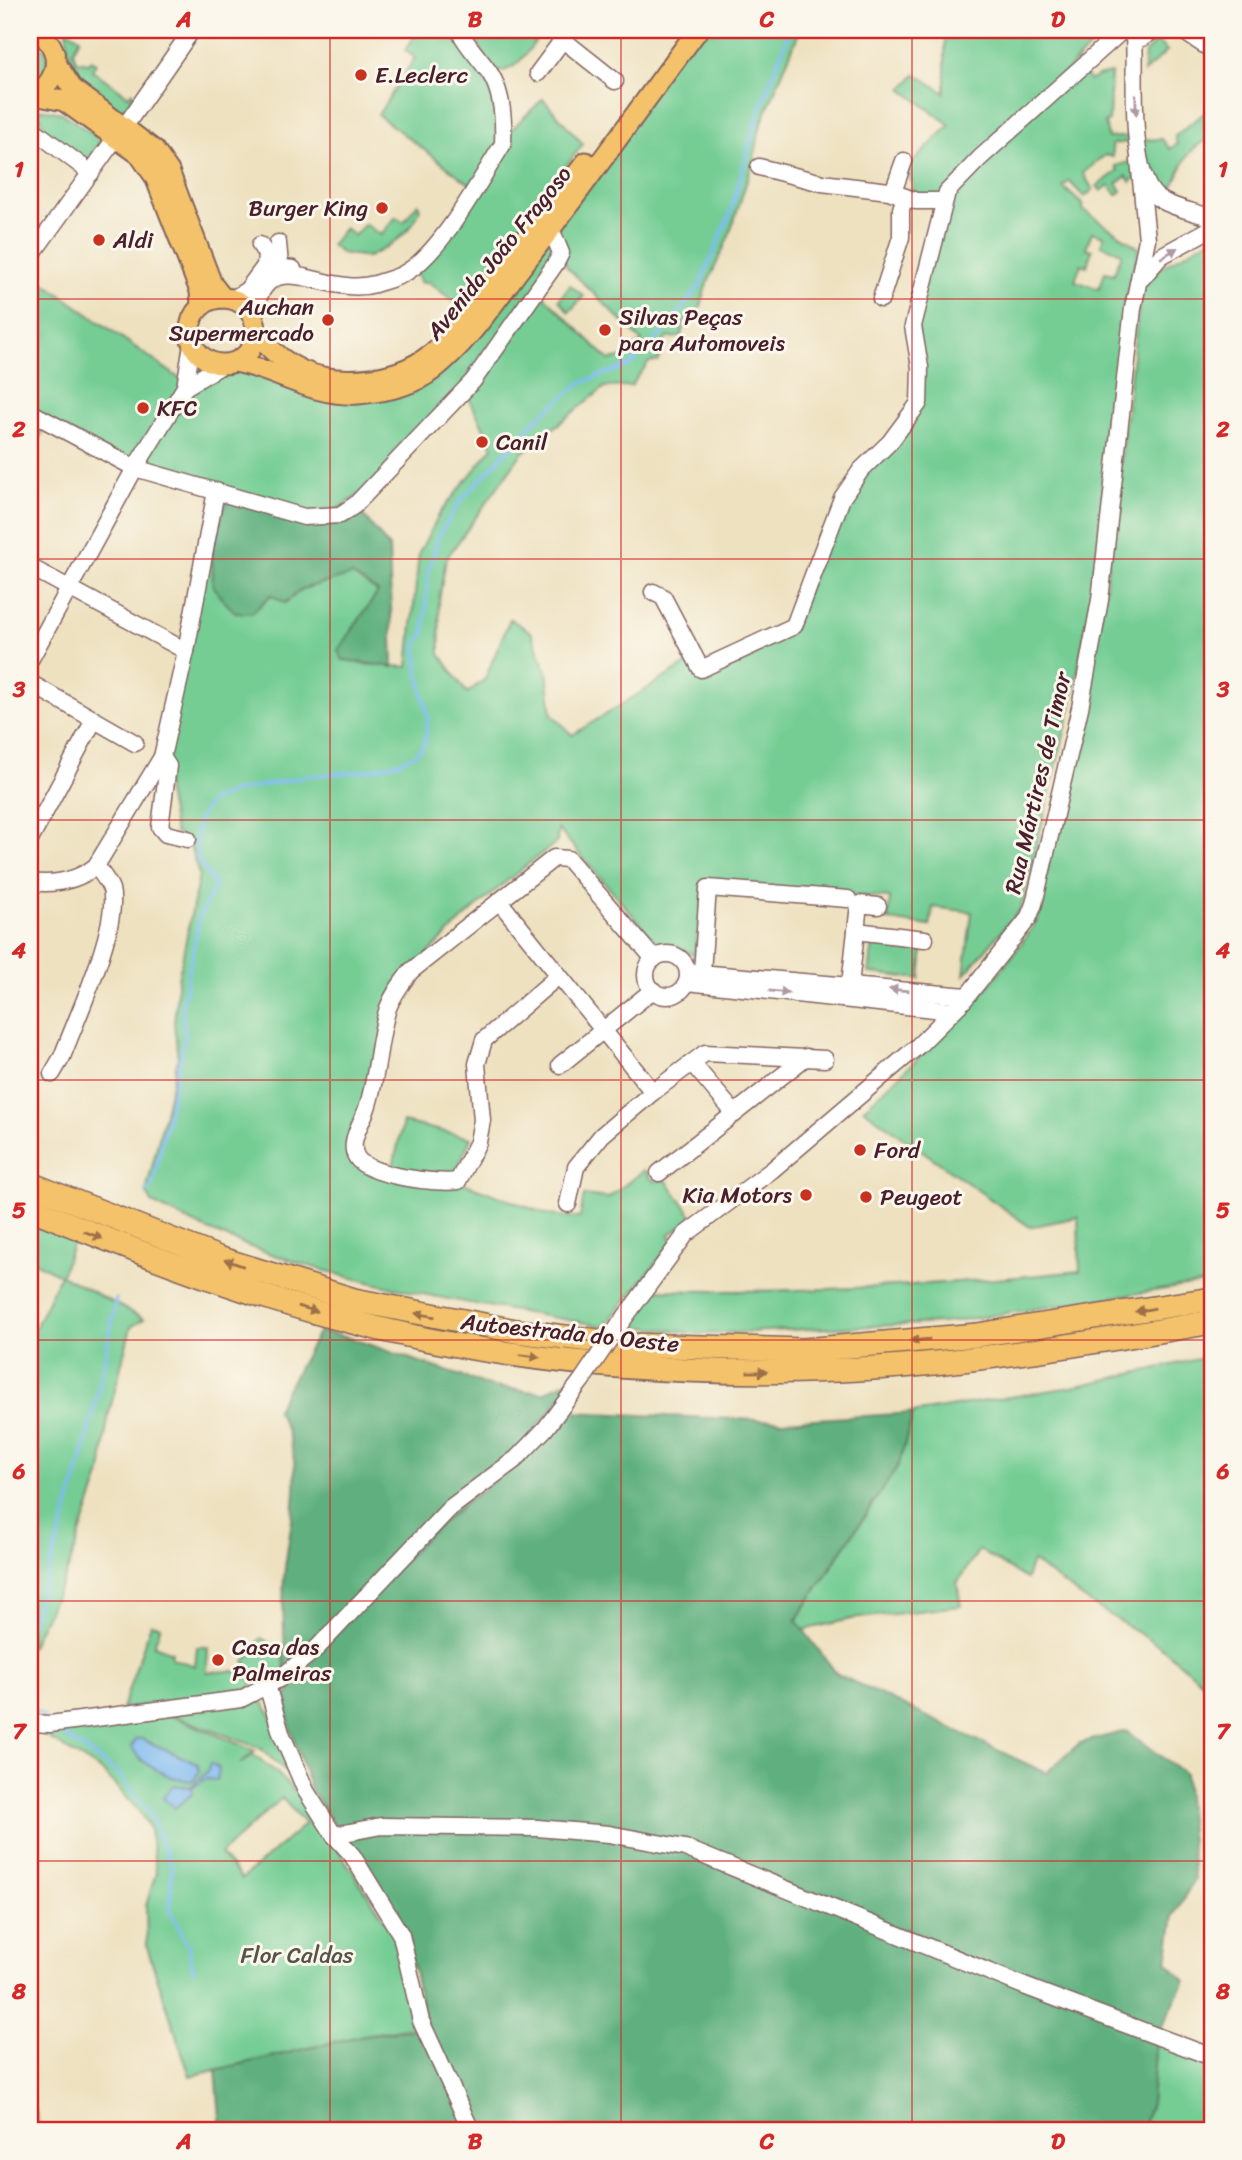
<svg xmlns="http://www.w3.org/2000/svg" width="1242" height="2160" font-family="Sriracha,sans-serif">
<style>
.green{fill:#74cd94;stroke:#5f7660;stroke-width:2;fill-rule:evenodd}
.forest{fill:#5fb07e;stroke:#546854;stroke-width:2}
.water{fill:#7fbbf1;stroke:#646d8e;stroke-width:2}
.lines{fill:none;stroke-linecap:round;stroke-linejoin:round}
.stream{stroke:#7fbbf1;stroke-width:3.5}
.minor-casing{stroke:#83635f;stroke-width:19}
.major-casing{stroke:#83635f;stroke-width:23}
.highway-casing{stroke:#83635f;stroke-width:26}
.minor{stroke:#fff;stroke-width:16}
.major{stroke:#f3c26a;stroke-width:19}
.highway{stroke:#f3c26a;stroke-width:23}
.minor-bridge-casing{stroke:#83635f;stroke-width:19;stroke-linecap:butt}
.minor-bridge{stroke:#fff;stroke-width:16}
.oneway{fill:#ae9aa0}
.oneway2{fill:#9e704a}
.grid{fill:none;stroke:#d62828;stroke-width:2;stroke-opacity:0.55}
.poi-dot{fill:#c8321e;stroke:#fbf7ec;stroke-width:2.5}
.labels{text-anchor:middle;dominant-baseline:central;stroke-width:6;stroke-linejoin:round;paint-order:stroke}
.poi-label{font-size:23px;fill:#4a1f2b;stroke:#fbf7ec;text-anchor:start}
.street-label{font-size:23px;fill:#4a1f2b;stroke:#fbf7ec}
.park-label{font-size:23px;fill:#57534a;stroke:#fbf7ec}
.neatline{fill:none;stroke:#d62828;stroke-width:2.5}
.grid-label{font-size:23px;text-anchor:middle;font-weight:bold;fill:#d62828}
</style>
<rect width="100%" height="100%" fill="#fbf7ec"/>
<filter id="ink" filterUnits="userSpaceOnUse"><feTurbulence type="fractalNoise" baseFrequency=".0143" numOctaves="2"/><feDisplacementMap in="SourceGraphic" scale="14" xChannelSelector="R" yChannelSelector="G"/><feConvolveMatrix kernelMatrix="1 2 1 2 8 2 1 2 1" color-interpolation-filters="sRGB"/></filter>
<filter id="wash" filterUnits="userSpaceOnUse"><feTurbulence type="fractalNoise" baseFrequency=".00686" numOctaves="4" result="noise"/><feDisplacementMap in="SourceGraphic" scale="28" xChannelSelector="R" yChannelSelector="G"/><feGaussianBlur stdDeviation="1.57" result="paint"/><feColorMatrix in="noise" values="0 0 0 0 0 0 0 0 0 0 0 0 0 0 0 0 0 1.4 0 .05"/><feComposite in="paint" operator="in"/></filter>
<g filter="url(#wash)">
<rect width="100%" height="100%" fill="#eee1c0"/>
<!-- green -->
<g class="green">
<path d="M67 30 80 38 73 51 76 61 88 63 91 60 96 63 92 70 129 96 132 92 134 95 122 113C87 100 65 67 67 30Z"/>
<path d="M419 30H459L491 75 504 142 513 128 543 99 583 144 458 304 428 282 421 283 417 275 418 263 475 188 378 115 415 58 405 50Z"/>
<path d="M472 30H544C530 47 515 78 491 70Z"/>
<path d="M698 30H800L760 127 754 159 729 236 705 289 701 307 684 322 681 337 666 338 658 361 649 362 631 386 605 387 522 453 446 559 439 600 440 654 467 693 485 679 510 619 531 632 547 672 552 714 572 735 695 659 701 669 794 626 842 498 919 403 913 326 944 202 905 197 913 188 908 167 950 125 902 89 916 74 945 93V30H1106L1012 128 1080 68 1090 81 1097 76 1111 73 1109 121 1105 122 1108 138 1129 136 1128 142 1112 144 1113 157 1105 155 1083 173 1093 190 1084 197 1069 181 1063 187 1083 205V210L1139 248 1124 306 1095 577 1071 707 1021 908 964 975 972 912 933 907 930 926 888 920 890 898 705 885 694 955 677 946 657 943 558 829 557 842C499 885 441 934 396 991L354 1140 365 1168 458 1181 549 1215 580 1218 584 1195 608 1198 644 1170 653 1181 666 1180 694 1218 670 1234 673 1242 605 1326C477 1305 347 1286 225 1237 200 1228 176 1214 152 1203L146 1192 178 1058 174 1023 178 980 199 875 188 839 175 833 167 793 165 756 217 494 231 499 212 555 215 568 212 583 252 613 271 595 285 603 302 589 352 574 378 592 338 650 360 664 408 667 419 553 440 513 493 447 465 390 376 484 323 518 135 468 30 409V273L186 383 222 365 287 380 431 372ZM1092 232 1104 236 1101 245 1122 253 1114 274 1105 272 1099 289 1075 281 1081 264 1087 266 1092 250 1086 248ZM562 254 567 267 642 341 626 357 609 360 538 290Z"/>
<path d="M30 38 46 51 47 73 30 88Z"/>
<path d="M1157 41 1167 51 1144 72 1145 53Z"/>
<path d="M1212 107V139C1177 147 1182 188 1164 195L1148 182 1141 140 1162 139 1170 149 1177 144 1175 136Z"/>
<path d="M42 109 62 113 98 138 99 144 87 162 43 129 41 117 30 115V111Z"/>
<path d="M1133 161 1136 177 1131 182 1126 176 1117 184 1122 191 1117 195 1109 185 1101 191 1097 186 1118 171 1115 166Z"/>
<path d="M418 203 420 209C412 233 390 246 368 257L341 253 331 245 345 228 354 236 365 224 381 235 396 217 404 222Z"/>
<path d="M1212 238V1282L942 1323 702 1334 626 1325 650 1290C794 1294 937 1286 1080 1271L1078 1217 1030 1227 863 1109C926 1052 992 992 1037 920L1106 584 1141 287 1160 268Z"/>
<path d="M570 285 584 296 569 312 559 300Z"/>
<path d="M30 422 44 430 30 453Z"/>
<path d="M873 943 923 948 920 979 869 973Z"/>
<path d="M403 1122 471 1138 455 1173 445 1177 393 1167Z"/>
<path d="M30 1222 74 1240 61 1275 144 1319 131 1327 108 1417 101 1473 66 1575 30 1648V1339L60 1275 30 1260Z"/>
<path d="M1212 1356V1620L1209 1646 1212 1650V1690L1161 1647 1084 1599 1032 1561 1026 1579 979 1550 957 1583 961 1606 851 1619 803 1630 796 1621 899 1464 913 1413 1077 1386Z"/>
<path d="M151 1624 161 1626 154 1645 172 1652 171 1658 195 1666 197 1647H208L207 1672 235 1671 251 1679 253 1688 122 1709Z"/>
<path d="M261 1638 283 1650 285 1671 266 1681 244 1662Z"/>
<path d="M254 1698 261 1700 270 1713 298 1782 260 1748 169 1714Z"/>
<path d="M167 1714 255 1751 240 1764 253 1755 276 1772 306 1802 397 1938 417 2026 364 2035 190 2076 147 1947 146 1906 156 1872 150 1829 139 1811 103 1772 42 1734 41 1724ZM282 1798 305 1824 242 1879 220 1854Z"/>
<path d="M1156 2038 1212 2057V2130H1142L1151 2103Z"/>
<path d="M30 2089 40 2130H30Z"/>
</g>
<!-- forest -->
<g class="forest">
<path d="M233 496 304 517 355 505 389 547 393 667 343 660 338 651 378 592 352 575 302 589 285 603 271 595 252 613H236L220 597 212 583C215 568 210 557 212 543 214 525 222 510 233 496Z"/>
<path d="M319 1331 350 1338 493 1387 543 1393 571 1379 575 1380 514 1456 286 1669C284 1640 282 1607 284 1577 290 1516 310 1465 276 1409Z"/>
<path d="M569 1412 783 1421 913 1413 899 1464 796 1620 837 1674 1046 1773 1080 1743 1126 1731 1185 1774 1194 1880 1174 1915 1167 1962 1185 1981 1156 2038 1151 2103 1142 2130H221L216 2070 364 2035 426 2028 406 1933 311 1790 291 1731 285 1706 287 1695 320 1650 429 1534 519 1460Z"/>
</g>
<!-- water -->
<g class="water">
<path d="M136 1739H142L198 1764 199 1772 193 1780C177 1784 137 1763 132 1746Z"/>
<path d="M210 1763 219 1768 217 1780 205 1779 191 1789 192 1794 175 1808 163 1798 173 1785 190 1787 207 1772Z"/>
</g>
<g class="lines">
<!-- stream -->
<g class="stream">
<path d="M146 1192 153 1183 185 1036 182 1007 189 970 200 916 215 885 198 860 196 838 199 818 211 801 237 791 307 776 365 771 396 763 416 754 424 745 428 718 418 671 417 642 424 634 428 572 439 535 461 500 537 419 580 383 630 365 667 328 699 287 730 214 760 108 790 30"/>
<path d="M30 1624C69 1517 97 1411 116 1299"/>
<path d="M30 1709 44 1716"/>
<path d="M61 1733 118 1773 150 1813 172 1869 170 1910 188 1946 194 1972"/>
</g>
</g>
</g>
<g filter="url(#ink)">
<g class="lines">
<defs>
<g id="minor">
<path d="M1181 30 1212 50"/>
<path d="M1127 32 1142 38 1154 30"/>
<path d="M1134 37C1137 72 1126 181 1161 200 1176 209 1196 212 1212 218"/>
<path d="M562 39 615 81"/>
<path d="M538 73 570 30"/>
<path d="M32 123 31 128 91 173"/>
<path d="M125 126 192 30"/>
<path d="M759 167 822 183 889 191 916 201H944"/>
<path d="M893 192 904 161"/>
<path d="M260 245 266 254 265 266"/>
<path d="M30 257 117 136"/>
<path d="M275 271 280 265 278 243"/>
<path d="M1142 278 1161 256 1212 228"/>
<path d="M233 299 247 290 265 266 293 269"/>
<path d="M881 299 901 237V209L905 197"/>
<path d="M253 319C266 237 323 299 375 284 384 281 397 278 405 273 441 253 480 180 503 144 504 122 503 95 491 75 481 59 467 47 459 30"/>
<path d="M185 387 222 365"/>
<path d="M30 412 135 468 304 517 340 515 355 505 473 381 556 263 561 253 551 229"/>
<path d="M30 567 186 651"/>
<path d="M653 592 663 597 701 669 794 626 842 498 861 470 890 442 919 403 920 367 913 326 947 192 980 158 1123 30"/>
<path d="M30 660 135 468 185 387 192 344"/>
<path d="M30 683 135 743"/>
<path d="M162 757 168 766 160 827 166 834 188 839"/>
<path d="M30 840 94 720"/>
<path d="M30 882C54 885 77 881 96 866L162 757 186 651 216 491"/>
<path d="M499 901 653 1092 602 1135 576 1167 568 1204"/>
<path d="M856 931 925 939"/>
<circle cx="667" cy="975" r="21"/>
<path d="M688 972 967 996"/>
<path d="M702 972 708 888 848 899"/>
<path d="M557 977 484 1040 477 1064 482 1120 478 1142 458 1181C437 1184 369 1176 357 1158 347 1143 362 1123 367 1108 378 1075 378 1040 388 1008 393 994 402 983 411 971L554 858 568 859 654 959"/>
<path d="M687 982 952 1011"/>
<path d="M850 985 859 904 878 906"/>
<path d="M692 1063 735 1114"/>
<path d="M560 1065 653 990"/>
<path d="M52 1074 62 1057C76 1019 120 926 111 889 108 881 101 873 96 866"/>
<path d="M653 1092 705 1053 825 1059"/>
<path d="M659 1173 806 1057"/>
<path d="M620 1324 686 1234 772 1170 918 1046 964 1000 1028 919 1034 904 1080 708 1100 600 1133 308 1147 239 1139 160"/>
<path d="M267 1685 281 1733 306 1791 334 1835 352 1855 401 1935 421 2021 471 2130"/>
<path d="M30 1723 50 1724 241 1699 279 1679 317 1648 450 1508 516 1459 545 1429 582 1380"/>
<path d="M334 1835 381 1826 537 1828 609 1834 685 1848 1024 1986 1212 2057"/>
</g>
<g id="major">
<path d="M56 63 72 88 154 150 169 171 212 284 223 298"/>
<path d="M34 95 64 101 139 154 155 177 200 291 201 306"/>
<path d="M30 96C61 85 65 45 34 30"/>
<circle cx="223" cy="331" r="33"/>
<path d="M256 332C276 359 301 376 336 379 366 381 397 377 423 360 451 341 470 310 490 284 522 244 554 203 586 162"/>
<path d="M235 362C277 370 313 397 358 394 382 392 413 386 433 370 469 342 495 301 523 265 583 188 639 108 698 30"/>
</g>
<g id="highway">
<path d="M30 1184 221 1259 354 1300 516 1331 632 1345 804 1350 977 1335 1212 1299"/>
<path d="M30 1208C129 1249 229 1288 333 1317 497 1362 669 1377 839 1370 964 1365 1089 1343 1212 1322"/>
</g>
</defs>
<!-- minor casing -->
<use href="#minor" class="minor-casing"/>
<!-- major casing -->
<use href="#major" class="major-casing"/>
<!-- highway casing -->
<use href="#highway" class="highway-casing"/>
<!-- minor -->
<use href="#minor" class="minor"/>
<!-- major -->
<use href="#major" class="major"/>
<!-- highway -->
<use href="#highway" class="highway"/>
<defs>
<path id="minor-bridge" d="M582 1380 620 1324"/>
</defs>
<!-- minor-bridge casing -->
<use href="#minor-bridge" class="minor-bridge-casing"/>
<!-- minor-bridge -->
<use href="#minor-bridge" class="minor-bridge"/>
</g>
<!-- one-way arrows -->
<defs><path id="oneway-solid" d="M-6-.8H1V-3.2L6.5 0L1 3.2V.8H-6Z" transform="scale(1.75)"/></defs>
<g class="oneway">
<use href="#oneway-solid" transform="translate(1136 105) rotate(89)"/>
<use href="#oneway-solid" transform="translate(1169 253) rotate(-32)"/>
<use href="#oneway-solid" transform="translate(899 990) rotate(-175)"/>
<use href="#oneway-solid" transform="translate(779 992) rotate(6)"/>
</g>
<g class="oneway2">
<use href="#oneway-solid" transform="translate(93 1235) rotate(22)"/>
<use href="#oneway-solid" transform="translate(234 1263) rotate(-161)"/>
<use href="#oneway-solid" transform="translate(308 1309) rotate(16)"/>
<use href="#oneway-solid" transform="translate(1145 1310) rotate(170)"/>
<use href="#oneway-solid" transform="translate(425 1315) rotate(-170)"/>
<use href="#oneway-solid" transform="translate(920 1340) rotate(175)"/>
<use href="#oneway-solid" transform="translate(530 1356) rotate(8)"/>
<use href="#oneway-solid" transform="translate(757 1372) rotate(-1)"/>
</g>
</g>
<!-- grid -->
<path class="grid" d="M330 30V2130M621 30V2130M912 30V2130M30 299H1212M30 559H1212M30 820H1212M30 1080H1212M30 1340H1212M30 1601H1212M30 1861H1212"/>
<!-- markers -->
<g class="poi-dot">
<circle cx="361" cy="75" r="7"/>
<circle cx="382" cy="208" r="7"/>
<circle cx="99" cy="240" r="7"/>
<circle cx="328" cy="320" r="7"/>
<circle cx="605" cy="330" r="7"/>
<circle cx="143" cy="408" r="7"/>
<circle cx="482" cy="442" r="7"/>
<circle cx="860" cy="1150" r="7"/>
<circle cx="806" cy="1195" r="7"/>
<circle cx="866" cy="1197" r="7"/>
<circle cx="218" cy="1660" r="7"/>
</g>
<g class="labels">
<!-- poi labels -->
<g class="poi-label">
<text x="375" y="75">E.Leclerc</text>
<text x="368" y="208" text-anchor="end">Burger King</text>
<text x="113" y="240">Aldi</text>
<text x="314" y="307" text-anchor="end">Auchan<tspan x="314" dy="26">Supermercado</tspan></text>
<text x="619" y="317">Silvas Peças<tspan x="619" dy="26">para Automoveis</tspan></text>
<text x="157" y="408">KFC</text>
<text x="496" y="442">Canil</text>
<text x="874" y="1150">Ford</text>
<text x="792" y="1195" text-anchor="end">Kia Motors</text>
<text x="880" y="1197">Peugeot</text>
<text x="232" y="1647">Casa das<tspan x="232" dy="26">Palmeiras</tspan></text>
</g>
<!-- street labels -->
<g class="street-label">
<text transform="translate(499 253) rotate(-51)">Avenida João Fragoso</text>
<text transform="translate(1038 783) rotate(-77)">Rua Mártires de Timor</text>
<text transform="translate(570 1333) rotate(6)">Autoestrada do Oeste</text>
</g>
<!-- park labels -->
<g class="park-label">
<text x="297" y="1955">Flor Caldas</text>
</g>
</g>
<!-- margin -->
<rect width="1242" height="2160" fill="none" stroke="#fbf7ec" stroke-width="77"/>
<rect x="38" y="38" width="1166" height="2084" class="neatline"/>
<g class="grid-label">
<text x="184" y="27">A</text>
<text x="475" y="27">B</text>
<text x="767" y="27">C</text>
<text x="1058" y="27">D</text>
<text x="19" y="177">1</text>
<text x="1223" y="177">1</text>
<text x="19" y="437">2</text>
<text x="1223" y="437">2</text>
<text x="19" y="697">3</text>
<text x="1223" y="697">3</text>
<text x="19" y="958">4</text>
<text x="1223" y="958">4</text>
<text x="19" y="1218">5</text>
<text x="1223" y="1218">5</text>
<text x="19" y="1479">6</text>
<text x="1223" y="1479">6</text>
<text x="19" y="1739">7</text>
<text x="1223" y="1739">7</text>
<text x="19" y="1999">8</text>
<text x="1223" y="1999">8</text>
<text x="184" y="2149">A</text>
<text x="475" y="2149">B</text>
<text x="767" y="2149">C</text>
<text x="1058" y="2149">D</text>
</g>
</svg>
